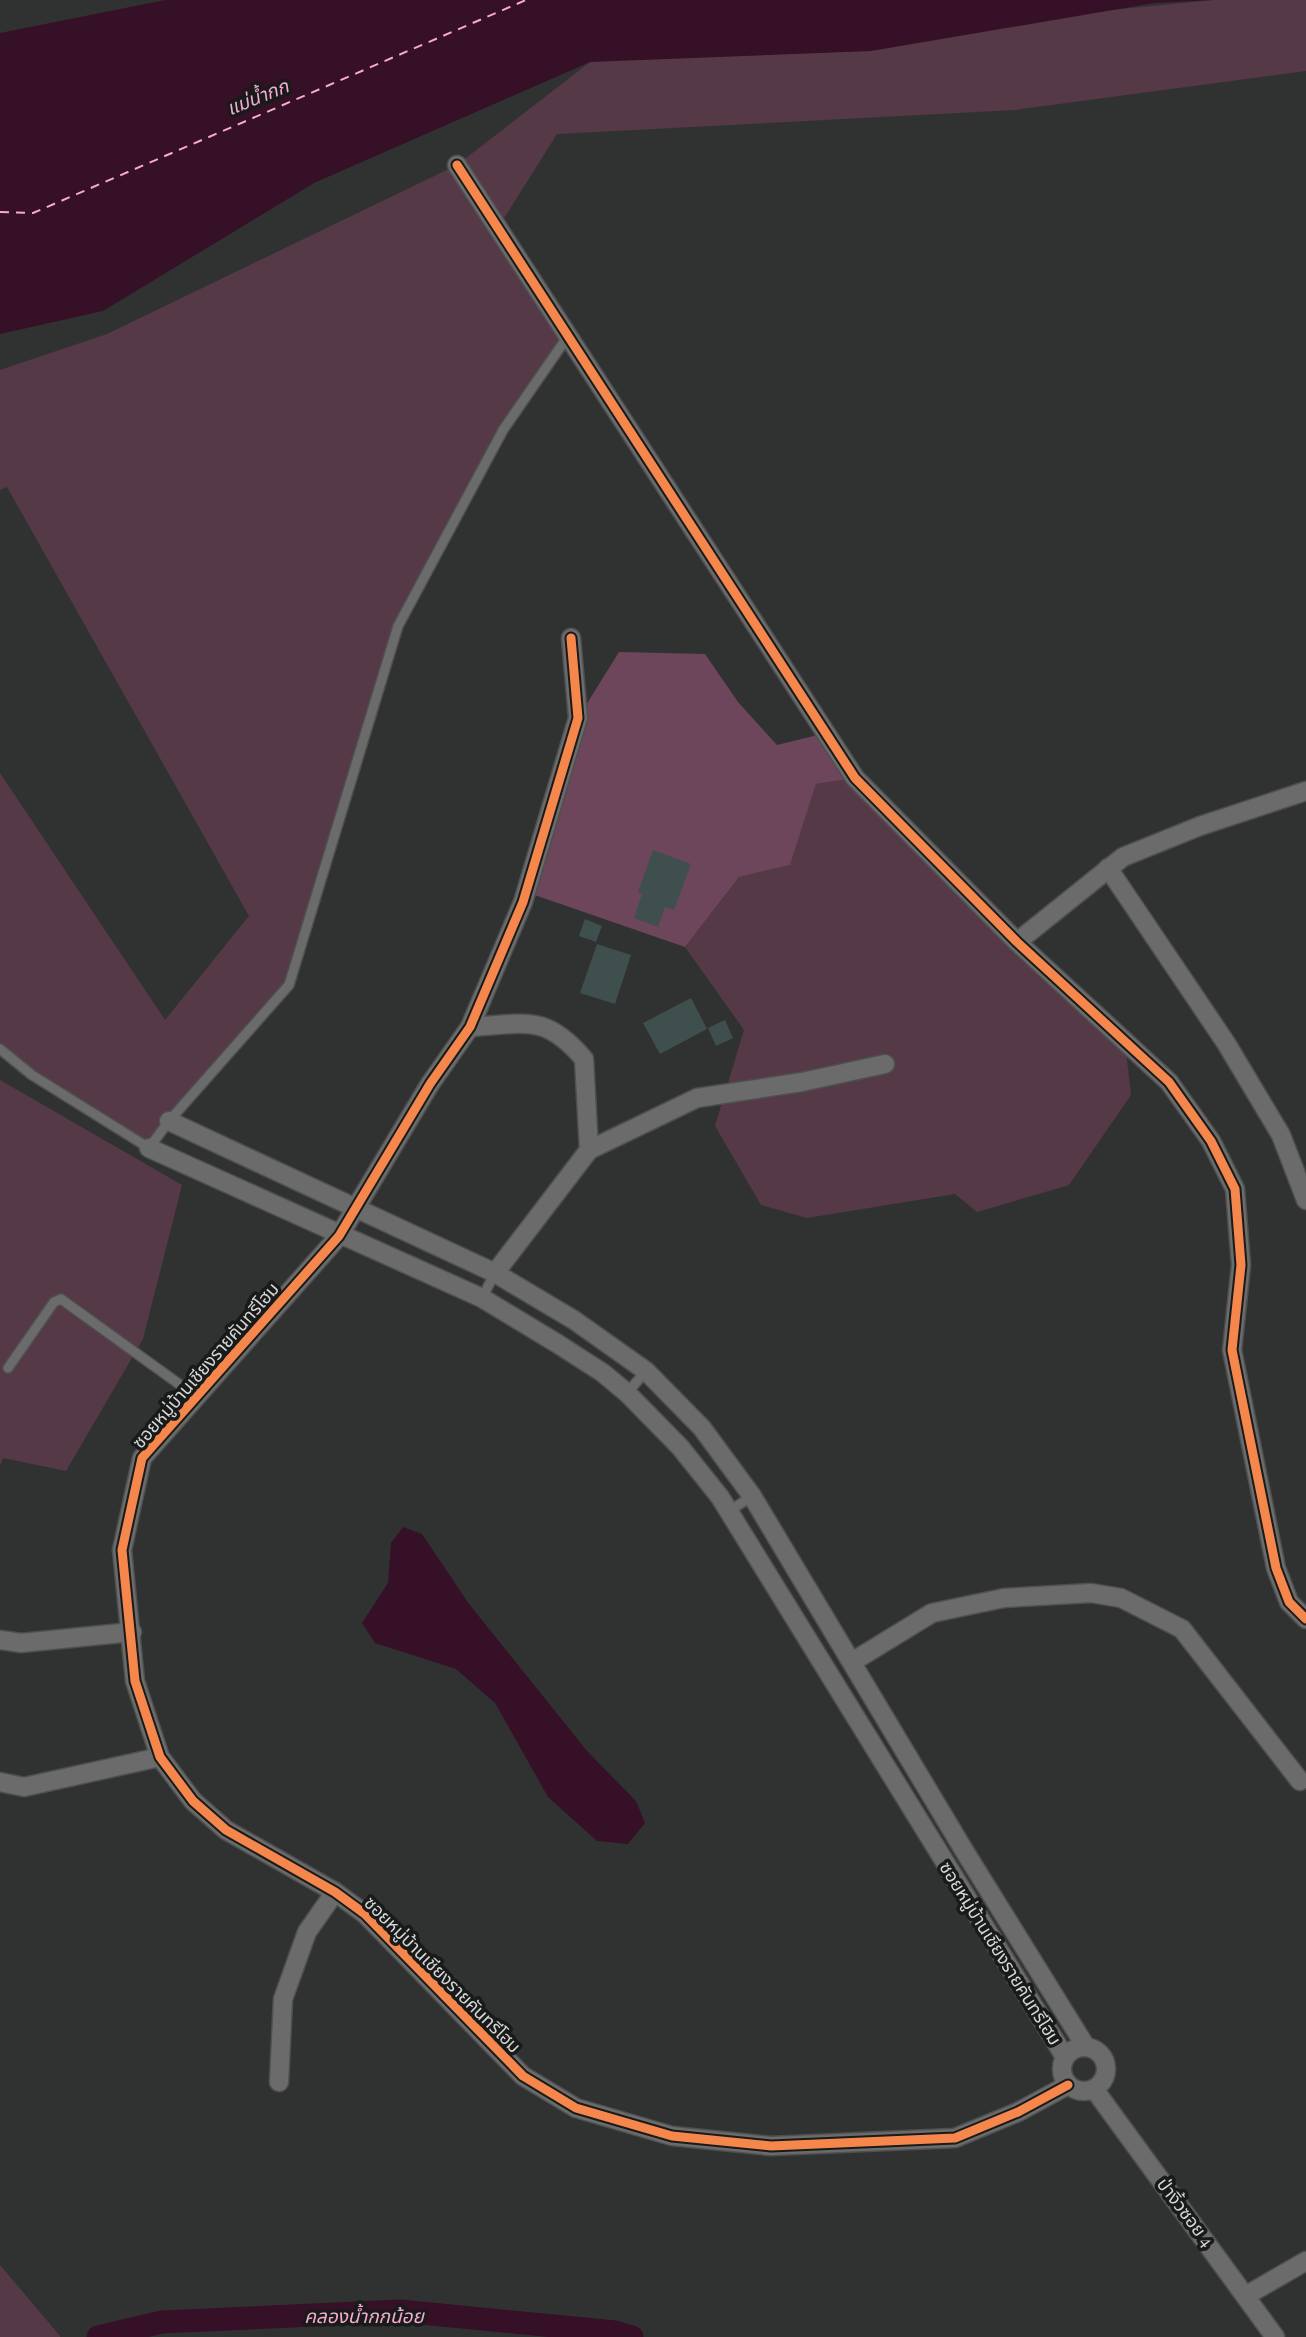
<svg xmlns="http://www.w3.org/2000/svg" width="1306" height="2337" font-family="'Playfair Display','Noto Sans Thai',serif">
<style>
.green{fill:#563947}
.forest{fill:#6e465b}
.water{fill:#361027}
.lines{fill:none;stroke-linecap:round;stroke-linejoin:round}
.canal{stroke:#361027;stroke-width:23}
.ferry{stroke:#f7aad1;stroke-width:2;stroke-dasharray:9 7;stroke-linecap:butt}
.building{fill:#3f4f4d}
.service-casing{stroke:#4e504f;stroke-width:12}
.minor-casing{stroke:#4e504f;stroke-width:21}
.service{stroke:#6b6b6b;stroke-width:9}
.minor{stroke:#6b6b6b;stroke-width:18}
.cycleway-casing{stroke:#191a1a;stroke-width:13}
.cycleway{stroke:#f5874c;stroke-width:9}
.labels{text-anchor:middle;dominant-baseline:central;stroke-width:7;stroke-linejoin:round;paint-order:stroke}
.street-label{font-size:18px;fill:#d5d7d7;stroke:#191a1a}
.water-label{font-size:19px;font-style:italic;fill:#f7aad1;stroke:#191a1a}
</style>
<rect width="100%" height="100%" fill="#303231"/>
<!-- green -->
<g class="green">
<path d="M1213 0H1306V71L1015 110 557 134 501 223 568 336 503 430 398 626 289 985 149 1148 0 1049V773L165 1020 249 916 7 487 0 490V370L107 334 457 165 590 62Z"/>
<path d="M855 778 1125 1042 1131 1095 1069 1185 977 1212 955 1194 807 1218 761 1205 715 1126 744 1030 685 947 739 877 790 865 816 784Z"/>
<path d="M0 1080 182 1185 143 1339 66 1471 3 1458 0 1466Z"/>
<path d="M0 2265 60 2336V2337H0Z"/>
</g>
<!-- forest -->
<path class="forest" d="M619 652 705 654 738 702 777 745 826 733 855 778 816 784 790 865 739 877 685 947 526 892 578 718Z"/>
<!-- water -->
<g class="water">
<path d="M165 0H1213L1154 3 871 51 590 62 314 183 103 311 0 334V33Z"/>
<path d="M403 1527 422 1534 469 1604 587 1751 636 1801 645 1823 628 1844 597 1841 548 1797 495 1703 456 1669 375 1643 362 1623 388 1583 391 1543Z"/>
</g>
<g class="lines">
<!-- canal -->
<path class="canal" d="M98 2337 162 2322 400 2311 615 2332 632 2337"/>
<!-- ferry -->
<path class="ferry" d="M0 212 33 213 526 0"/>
</g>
<!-- building -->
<g class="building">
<path d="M653 850 691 864 674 910 665 907 658 927 634 918 642 894 638 892Z"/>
<path d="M585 919 602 926 596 942 579 936Z"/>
<path d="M597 944 631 955 615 1004 580 993Z"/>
<path d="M691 998 707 1029 660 1054 643 1023Z"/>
<path d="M725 1020 733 1038 716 1046 708 1028Z"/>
</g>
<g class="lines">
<defs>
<g id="service">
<path d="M0 1049 32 1075 149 1148 169 1121 289 985 398 626 503 430 568 336"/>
<path d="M482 1298 495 1273"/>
<path d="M8 1368 54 1302 61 1299 197 1397"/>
<path d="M627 1393 646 1371"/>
<path d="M728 1512 752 1496"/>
</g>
<g id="minor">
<path d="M457 165 855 778 1017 942 1169 1082 1211 1141 1235 1189 1241 1265 1232 1350 1276 1568 1289 1602 1306 1619"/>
<path d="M571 638 578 718 523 902 470 1027 430 1084 339 1236 142 1458 122 1550 135 1681 160 1757 193 1801 226 1830 335 1892 365 1914 523 2076 576 2108 672 2136 771 2146 955 2138 1018 2112 1068 2085"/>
<path d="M1108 868 1226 1043 1281 1135 1306 1200"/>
<path d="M1017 942 1123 857 1200 826 1306 791"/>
<path d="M470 1027C525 1024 545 1013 584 1059L589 1150 495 1273"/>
<path d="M169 1121 495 1273 574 1320 646 1371 702 1428 752 1496 965 1852 1086 2047"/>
<path d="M149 1148 482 1298 558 1344 603 1373 627 1393 680 1447 720 1497 1065 2057"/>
<path d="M589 1150 697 1098 802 1082 885 1064"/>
<path d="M0 1640 21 1643 132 1632"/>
<path d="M852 1662 932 1613 1004 1598 1091 1593 1121 1598 1182 1629 1300 1781"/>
<path d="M0 1782 24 1787 160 1757"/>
<circle cx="1084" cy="2069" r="22"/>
<path d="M279 2082 283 1999 307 1932 335 1892"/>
<path d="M1094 2089 1275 2337"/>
<path d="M1247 2295 1306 2261"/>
</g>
</defs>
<!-- service casing -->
<use href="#service" class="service-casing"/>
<!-- minor casing -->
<use href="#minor" class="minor-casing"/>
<!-- service -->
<use href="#service" class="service"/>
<!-- minor -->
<use href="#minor" class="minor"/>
<defs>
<g id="cycleway">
<path d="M457 165 855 778 1017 942 1169 1082 1211 1141 1235 1189 1241 1265 1232 1350 1276 1568 1289 1602 1306 1619"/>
<path d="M571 638 578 718 523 902 470 1027 430 1084 339 1236 142 1458 122 1550 135 1681 160 1757 193 1801 226 1830 335 1892 365 1914 523 2076 576 2108 672 2136 771 2146 955 2138 1018 2112 1068 2085"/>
</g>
</defs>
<!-- cycleway casing -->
<use href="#cycleway" class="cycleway-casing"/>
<!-- cycleway -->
<use href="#cycleway" class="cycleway"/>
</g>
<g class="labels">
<!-- street labels -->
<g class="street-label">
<text transform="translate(205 1365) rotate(-49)">ซอยหมู่บ้านเชียงรายคันทรีโฮม</text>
<text transform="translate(1001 1953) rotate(58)">ซอยหมู่บ้านเชียงรายคันทรีโฮม</text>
<text transform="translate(443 1974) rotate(45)">ซอยหมู่บ้านเชียงรายคันทรีโฮม</text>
<text transform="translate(1186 2212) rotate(53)">ป่างิ้วซอย 4</text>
</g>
<!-- water labels -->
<g class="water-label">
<text transform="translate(257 96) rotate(-22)">แม่น้ำกก</text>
<text x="364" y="2315">คลองน้ำกกน้อย</text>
</g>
</g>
</svg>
